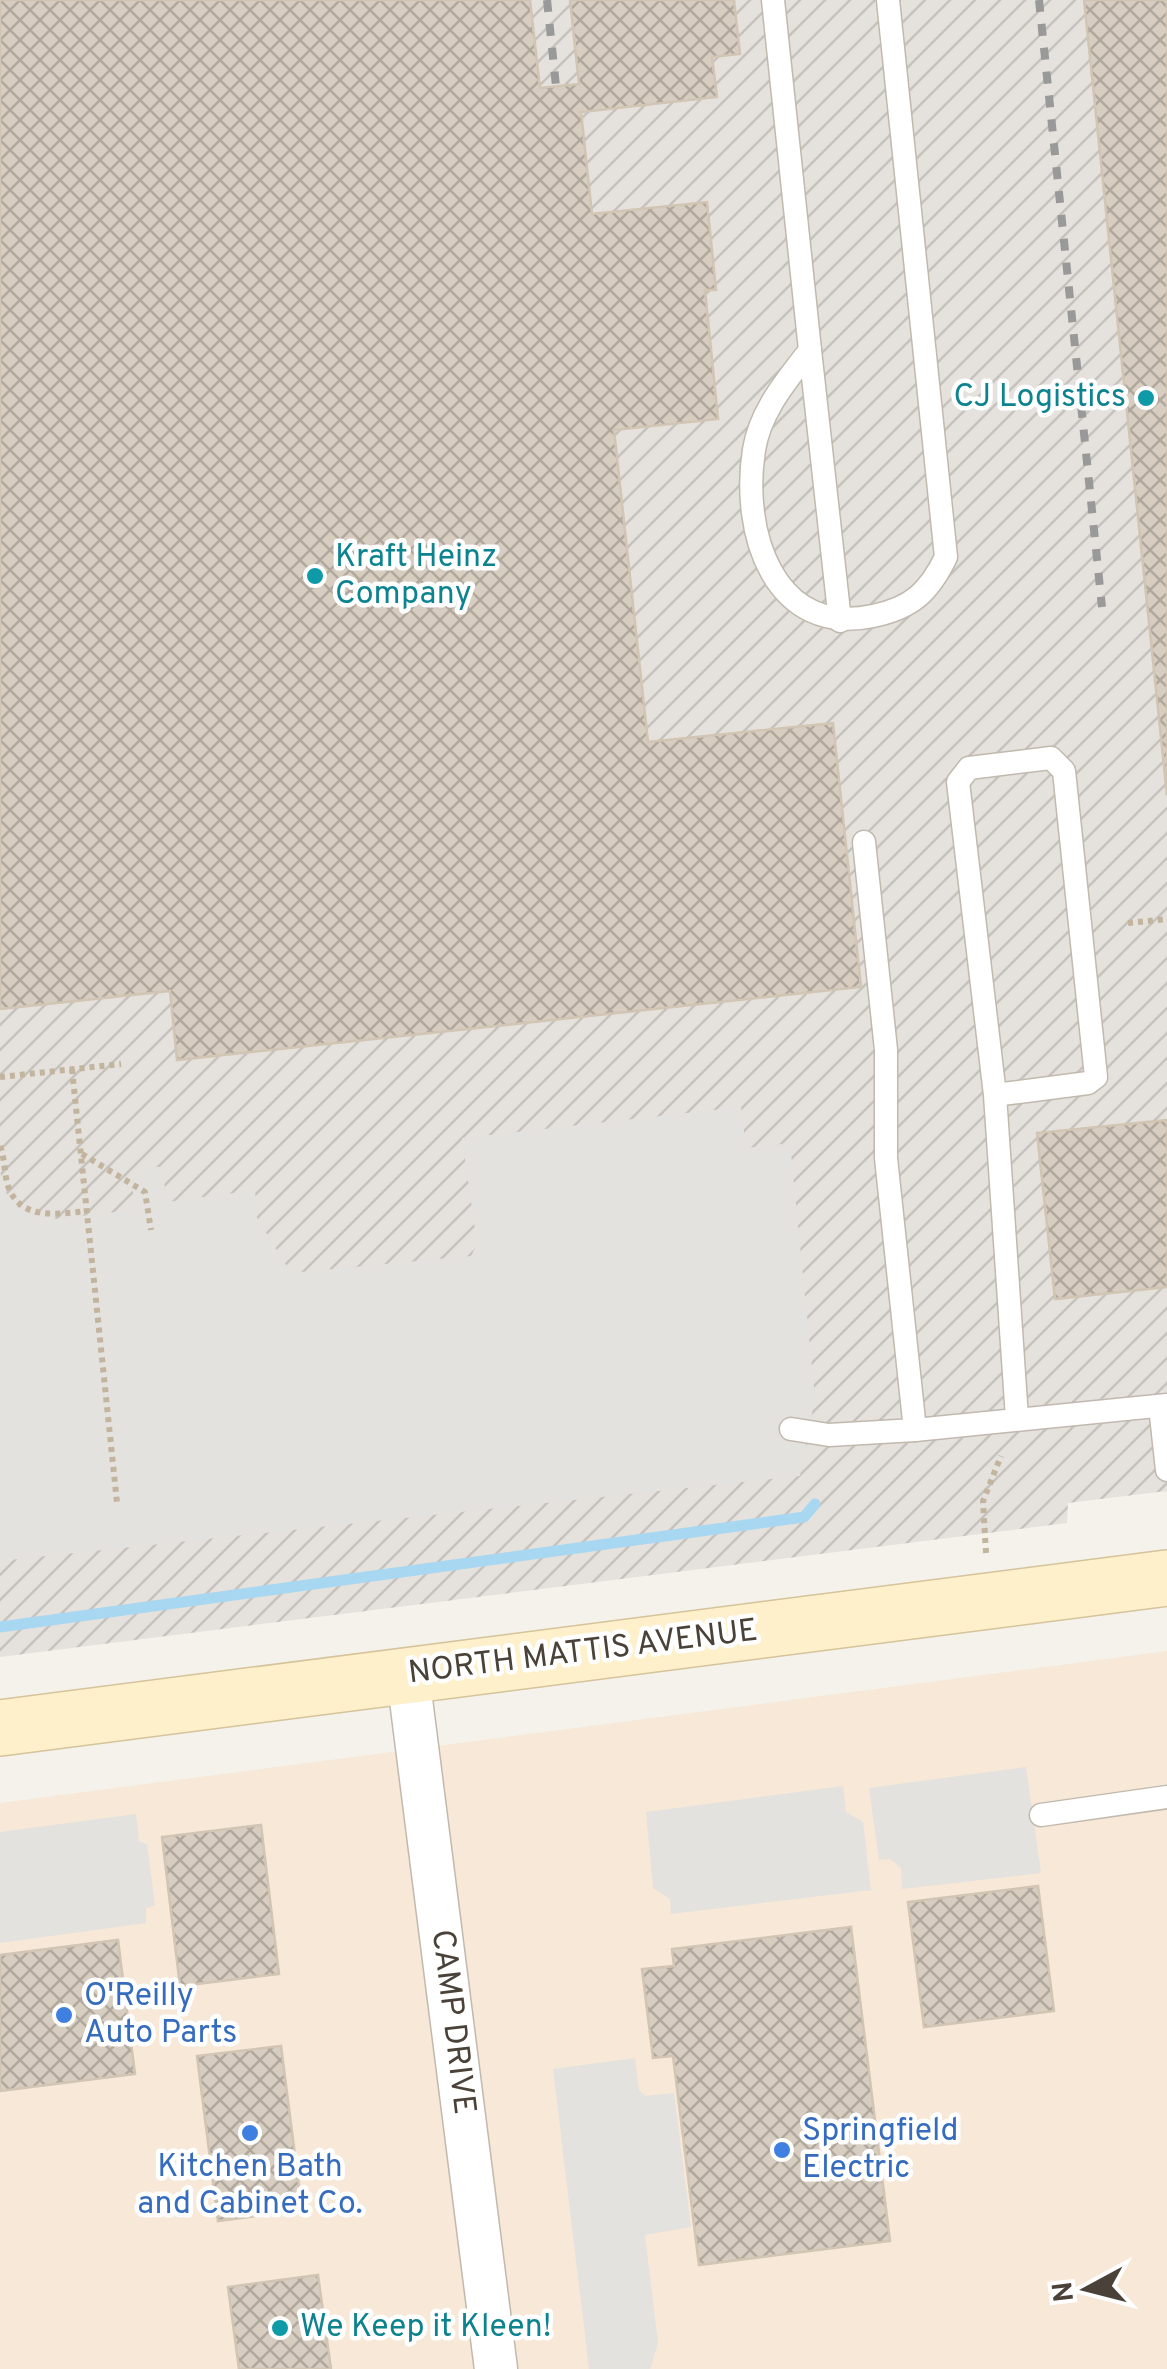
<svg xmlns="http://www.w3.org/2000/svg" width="1167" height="2369" font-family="Overpass,sans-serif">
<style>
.commercial{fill:#f7e8d7}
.industrial{fill:url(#industrial-furrows)}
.parking{fill:#e4e2df}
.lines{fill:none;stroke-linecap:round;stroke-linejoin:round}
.stream{stroke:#a8d7f1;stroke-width:11}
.building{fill:url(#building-cross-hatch);stroke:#d2c5b3;stroke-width:2.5}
.service-casing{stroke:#c1b9ad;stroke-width:25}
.minor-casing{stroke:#c1b9ad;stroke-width:45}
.secondary-casing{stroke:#d5c39a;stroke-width:58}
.path{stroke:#c3b49e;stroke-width:6;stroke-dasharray:5 5;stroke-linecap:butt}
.service{stroke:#fff;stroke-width:22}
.minor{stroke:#fff;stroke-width:42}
.secondary{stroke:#fff0cc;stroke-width:55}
.rail{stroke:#999;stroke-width:8;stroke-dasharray:12 12;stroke-linecap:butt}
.culture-dot{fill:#0f9aa8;stroke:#fff;stroke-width:4}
.shop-dot{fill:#3f7fe0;stroke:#fff;stroke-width:4}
.labels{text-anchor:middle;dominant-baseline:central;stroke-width:9;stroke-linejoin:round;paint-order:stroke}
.culture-label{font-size:32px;fill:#0d838f;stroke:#fff;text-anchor:start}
.street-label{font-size:32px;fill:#4a4238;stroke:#fff}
.shop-label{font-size:32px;fill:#366cbe;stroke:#fff;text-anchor:start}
</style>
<defs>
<pattern id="industrial-furrows" width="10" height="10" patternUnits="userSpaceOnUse" patternTransform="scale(2.5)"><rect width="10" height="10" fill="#e5e1dc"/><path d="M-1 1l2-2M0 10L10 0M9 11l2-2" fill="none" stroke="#c6c2be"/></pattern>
<pattern id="building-cross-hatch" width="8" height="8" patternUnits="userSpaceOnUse" patternTransform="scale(2.5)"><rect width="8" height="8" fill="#d7cdc0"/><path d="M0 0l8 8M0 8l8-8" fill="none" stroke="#b0a89d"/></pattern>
</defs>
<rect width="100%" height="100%" fill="#f5f2eb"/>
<!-- commercial -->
<path class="commercial" d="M1167 1651V2369H0V1803Z"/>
<!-- industrial -->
<path class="industrial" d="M0 0H1167V1491L1068 1503 1067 1523 0 1657Z"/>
<!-- parking -->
<g class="parking">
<path d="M741 1107 746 1148 790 1143 815 1398 800 1476 0 1561V1170L3 1188 17 1207 47 1220 133 1210V1179L141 1167H162L167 1202 255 1190 257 1218 291 1273 471 1256 477 1244 462 1138Z"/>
<path d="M1026 1767 1041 1873 902 1889 901 1868 890 1859 879 1860 869 1788Z"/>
<path d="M843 1786 846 1812 863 1822 871 1890 671 1914 670 1899 653 1888 646 1812Z"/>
<path d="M136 1814 139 1841 147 1844 155 1905 146 1908V1923L0 1943V1832Z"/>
<path d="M635 2058 639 2090 645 2096 674 2093 691 2227 645 2235 658 2343 650 2369H589L553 2069Z"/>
</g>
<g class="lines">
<!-- stream -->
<path class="stream" d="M0 1627 804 1517 815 1504"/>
</g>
<!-- building -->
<g class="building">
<path d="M0 0H530L540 88 579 84 570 0H734L740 54 712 57 717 97 581 112 592 214 707 202 716 290H705L718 419 614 430 648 742 833 723 861 987 177 1060 170 991 0 1009Z"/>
<path d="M1084 0H1167V795Z"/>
<path d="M1167 1120V1287L1055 1299 1037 1133Z"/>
<path d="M261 1825 279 1974 180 1986 162 1837Z"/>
<path d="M1038 1886 1054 2011 924 2027 908 1902Z"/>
<path d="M851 1927 890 2241 699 2265 673 2056 653 2058 642 1969 674 1966 672 1949Z"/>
<path d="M118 1940 135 2074 0 2091V1955Z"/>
<path d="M281 2046 302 2210 218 2221 197 2056Z"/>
<path d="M318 2275 331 2369H239L228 2287Z"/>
</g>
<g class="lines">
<defs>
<g id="service">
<path d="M773 0 810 350C787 380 760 411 754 450 741 531 773 637 873 616 912 608 929 592 946 557L888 0"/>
<path d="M810 350 840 621"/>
<path d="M864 842 886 1050V1158L915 1430"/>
<path d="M995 1095 1088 1083 1096 1077 1064 771 1051 758 969 768 958 782 995 1095 1017 1418"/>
<path d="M1160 1406 1167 1470"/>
<path d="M791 1429 829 1435 915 1430 1167 1405"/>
<path d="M1041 1815 1167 1797"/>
</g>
<path id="minor" d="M408 1676 496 2369"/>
<path id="secondary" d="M0 1728 1167 1578"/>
</defs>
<!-- service casing -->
<use href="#service" class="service-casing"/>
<!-- minor casing -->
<use href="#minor" class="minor-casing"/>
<!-- secondary casing -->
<use href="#secondary" class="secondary-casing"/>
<!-- path -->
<g class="path">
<path d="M1128 923 1167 919"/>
<path d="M72 1069 117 1503"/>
<path d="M0 1077 121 1064"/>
<path d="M0 1146C5 1159 4 1173 8 1186 20 1221 58 1214 87 1211"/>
<path d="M82 1154 145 1192 151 1230"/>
<path d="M986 1553 983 1501 1001 1456"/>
</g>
<!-- service -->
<use href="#service" class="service"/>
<!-- minor -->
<use href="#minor" class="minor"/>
<!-- secondary -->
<use href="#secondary" class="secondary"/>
<!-- rail -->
<g class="rail">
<path d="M547 0 556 86"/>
<path d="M1039 0 1102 607"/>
</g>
</g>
<!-- markers -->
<g class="culture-dot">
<circle cx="1146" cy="398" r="10"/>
<circle cx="315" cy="576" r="10"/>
<circle cx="280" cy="2328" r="10"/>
</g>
<g class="shop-dot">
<circle cx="64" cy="2015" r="10"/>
<circle cx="250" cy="2133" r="10"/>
<circle cx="782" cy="2150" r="10"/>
</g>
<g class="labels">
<!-- culture labels -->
<g class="culture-label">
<text x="1126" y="398" text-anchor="end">CJ Logistics</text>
<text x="335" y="558">Kraft Heinz<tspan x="335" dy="37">Company</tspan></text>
<text x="300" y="2328">We Keep it Kleen!</text>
</g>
<!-- street labels -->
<g class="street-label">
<text transform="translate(583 1653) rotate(-7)">NORTH MATTIS AVENUE</text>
<text transform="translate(452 2022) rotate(83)">CAMP DRIVE</text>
</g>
<!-- shop labels -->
<g class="shop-label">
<text x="84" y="1997">O'Reilly<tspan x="84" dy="37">Auto Parts</tspan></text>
<text x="802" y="2132">Springfield<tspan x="802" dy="37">Electric</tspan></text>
<text x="250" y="2168" text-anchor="middle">Kitchen Bath<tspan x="250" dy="37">and Cabinet Co.</tspan></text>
</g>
</g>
<!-- north arrow -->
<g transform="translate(1087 2289) rotate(263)" stroke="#ffffff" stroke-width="8" paint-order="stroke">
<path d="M0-8L18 38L0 25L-18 38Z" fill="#4a4238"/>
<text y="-15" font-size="28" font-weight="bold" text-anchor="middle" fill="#4a4238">N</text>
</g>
</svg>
